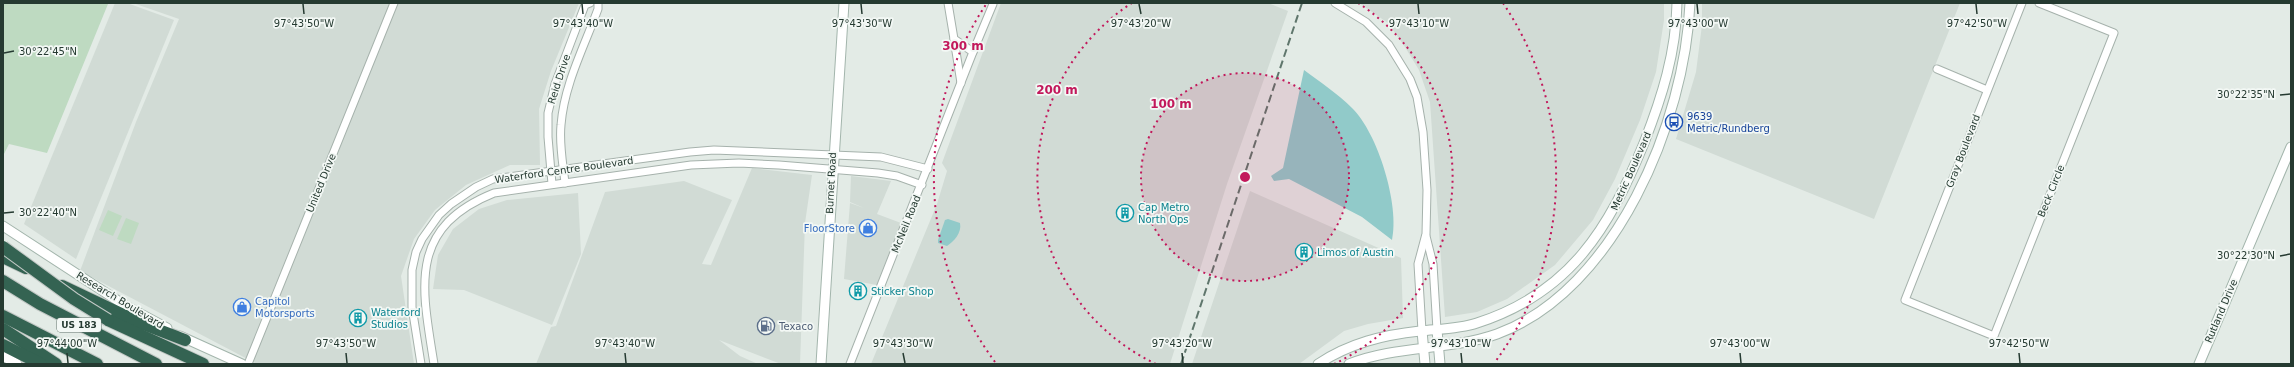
<svg xmlns="http://www.w3.org/2000/svg" width="2294" height="367" font-family="'DejaVu Sans',sans-serif">
<style>
.built{fill:#d1dbd5}
.green{fill:#bedac1}
.water{fill:#91cac9}
.lines{fill:none;stroke-linecap:round;stroke-linejoin:round}
.street-casing{stroke:#a6b2ac;stroke-width:9}
.secondary-casing{stroke:#a3b5ac;stroke-width:11}
.highway-casing{stroke:#c2c8c5;stroke-width:14}
.street{stroke:#fff;stroke-width:7}
.secondary{stroke:#fff;stroke-width:9}
.highway{stroke:#346352;stroke-width:12}
.rail{stroke:#5f766c;stroke-width:2;stroke-dasharray:8 4;stroke-linecap:butt}
.highway-bridge-casing{stroke:#c2c8c5;stroke-width:14;stroke-linecap:butt}
.highway-bridge{stroke:#346352;stroke-width:12}
.ticks{fill:none;stroke:#253a31;stroke-width:1.5}
.ring{fill:none;stroke:#c2185b;stroke-width:2;stroke-dasharray:2 4}
.labels{text-anchor:middle;dominant-baseline:central;stroke-width:3.5;stroke-linejoin:round;paint-order:stroke}
.shield{fill:#f3f8f5;stroke:#63736c;stroke-width:1}
.shield-label{font-size:9px;font-weight:bold;fill:#253a31}
.street-label{font-size:10px;fill:#253a31;stroke:#f3f8f5}
.transit-label{font-size:10px;fill:#164399;stroke:#f3f8f5;text-anchor:start}
.culture-label{font-size:10px;fill:#0d838f;stroke:#f3f8f5;text-anchor:start}
.shop-label{font-size:10px;fill:#366cbe;stroke:#f3f8f5;text-anchor:end}
.service-label{font-size:10px;fill:#4e5e75;stroke:#f3f8f5;text-anchor:start}
.ticks-label{font-size:10px;text-anchor:middle;fill:#253a31;stroke:#f3f8f5;stroke-width:3.5;stroke-linejoin:round;paint-order:stroke}
.centre{fill:#c2185b;stroke:#f3f8f5;stroke-width:2}
.ring-label{font-size:12px;text-anchor:middle;font-weight:bold;fill:#c2185b;stroke:#f3f8f5;stroke-width:3.5;stroke-linejoin:round;paint-order:stroke}
</style>
<rect width="100%" height="100%" fill="#e3ebe6"/>
<!-- built -->
<g class="built">
<path d="M115 3H127L174 20 76 259 24 224Z"/>
<path d="M133 3H579L551 71 539 109 540 165H510L466 185 435 210 414 239 401 276 414 364H257L80 271 136 122 179 19Z"/>
<path d="M1001 3H1268L1288 11 1227 184 1170 364H871L937 204 947 171 942 163Z"/>
<path d="M1359 3H1664V20L1656 72 1640 120 1615 179 1593 220 1555 265 1507 299 1477 312 1445 317 1430 102 1419 70 1405 47 1388 23Z"/>
<path d="M1702 3H1960L1874 219 1676 139 1696 72 1702 25Z"/>
<path d="M752 168 812 175 805 223 800 364H781L719 340 740 356 758 364H536L551 327 556 326 605 192 684 181 732 200 702 264 711 265Z"/>
<path d="M851 176 891 181 877 214 901 223 877 285 844 279 850 203 864 208 850 202Z"/>
<path d="M1250 191 1401 258 1403 318 1368 324 1344 331 1299 364H1192Z"/>
<path d="M578 193 581 254 552 325 464 290 433 289 438 255 453 229 479 209 507 200Z"/>
</g>
<!-- green -->
<g class="green">
<path d="M3 3 108 4 47 153 9 144 3 156Z"/>
<path d="M108 210 122 216 113 236 99 230Z"/>
<path d="M126 218 139 223 131 244 117 239Z"/>
</g>
<!-- water -->
<g class="water">
<path d="M1304 70C1320 82 1338 94 1352 108 1378 133 1400 206 1392 240L1362 217 1289 179 1274 181 1271 176 1283 168Z"/>
<path d="M948 219 960 223C962 233 954 241 947 246L938 243V240L945 220Z"/>
</g>
<g class="lines">
<defs>
<g id="street">
<path d="M1335 3 1366 22 1389 45 1410 79 1417 97 1423 132 1427 190 1426 234 1418 264 1422 331"/>
<path d="M2022 3 1905 300 1994 336 2114 33 2039 3"/>
<path d="M954 39 961 83"/>
<path d="M973 52 993 4"/>
<path d="M1937 69 1987 90"/>
<path d="M565 183C563 164 559 144 561 125 564 85 584 47 598 9V3"/>
<path d="M552 184 548 137V113L555 84 585 5 590 3"/>
<path d="M1426 236 1433 264 1437 330"/>
<path d="M248 364 394 3"/>
<path d="M421 364 412 307V270L416 252 422 239 439 215 451 204 476 187 493 179 690 152 714 150 881 157 928 169"/>
<path d="M434 364C422 288 407 228 494 193L691 165 739 163 779 165 878 173 897 176 922 185"/>
<path d="M850 364 973 52 954 39 948 3"/>
</g>
<g id="secondary">
<path d="M3 226 126 306 167 328"/>
<path d="M1437 330 1440 364"/>
<path d="M1422 331 1425 364"/>
<path d="M180 336 242 364"/>
<path d="M3 356 17 364"/>
<path d="M821 364 844 3"/>
<path d="M1318 364C1350 343 1383 335 1420 331 1439 329 1459 329 1477 323 1570 293 1609 229 1644 143 1662 97 1676 53 1677 3"/>
<path d="M1349 364C1397 345 1449 351 1497 334 1616 290 1685 121 1690 3"/>
<path d="M2199 364 2291 147"/>
</g>
<g id="highway">
<path d="M3 257 26 268"/>
<path d="M3 281 40 304 156 364"/>
<path d="M62 286 138 322 185 340"/>
<path d="M3 316 97 364"/>
<path d="M108 320 203 364"/>
<path d="M3 329 56 364"/>
<path d="M3 345 41 364"/>
</g>
</defs>
<!-- street casing -->
<use href="#street" class="street-casing"/>
<!-- secondary casing -->
<use href="#secondary" class="secondary-casing"/>
<!-- highway casing -->
<use href="#highway" class="highway-casing"/>
<!-- street -->
<use href="#street" class="street"/>
<!-- secondary -->
<use href="#secondary" class="secondary"/>
<!-- highway -->
<use href="#highway" class="highway"/>
<!-- rail -->
<path class="rail" d="M1181 364 1302 3"/>
<defs>
<path id="highway-bridge" d="M3 247 74 299 108 320"/>
</defs>
<!-- highway-bridge casing -->
<use href="#highway-bridge" class="highway-bridge-casing"/>
<!-- highway-bridge -->
<use href="#highway-bridge" class="highway-bridge"/>
</g>
<!-- ticks -->
<path class="ticks" d="M303 4 304 14M582 4 583 14M861 4 862 14M1139 4 1141 14M1418 4 1419 14M1697 4 1698 14M1976 4 1977 14M4 53 14 51M2280 95 2290 94M4 213 14 212M2280 256 2290 254M67 353 68 363M346 353 347 363M625 353 626 363M903 353 905 363M1182 353 1183 363M1461 353 1462 363M1740 353 1741 363M2019 353 2020 363"/>
<!-- distance rings -->
<circle cx="1245" cy="177" r="104" fill="#c2185b" fill-opacity=".12"/>
<g class="ring">
<circle cx="1245" cy="177" r="104"/>
<path d="M1156 364A207 207 0 0 1 1132 3M1358 3A207 207 0 0 1 1334 364"/>
<path d="M995 362A311 311 0 0 1 987 3M1503 3A311 311 0 0 1 1495 362"/>
</g>
<!-- icons -->
<defs>
<symbol id="bus-ring" viewBox="-11 -11 22 22"><circle r="9.5" fill="#f3f8f5" stroke="#1a4fb4" stroke-width="1.5"/><path d="M-5-6H5V4H4V6H2V4H-2V6H-4V4H-5ZM-3.5-4V0h7V-4ZM-3.5 1.2v1.5H-2V1.2ZM2 1.2v1.5H3.5V1.2Z" fill="#1a4fb4"/></symbol>
<symbol id="building-ring" viewBox="-11 -11 22 22"><circle r="9.5" fill="#f3f8f5" stroke="#0f9aa8" stroke-width="1.5"/><path d="M-4-6H4V6H1V3H-1V6H-4ZM-2.5-4.3h1.7v1.8h-1.7ZM.8-4.3h1.7v1.8H.8ZM-2.5-1h1.7V.8h-1.7ZM.8-1h1.7V.8H.8Z" fill="#0f9aa8"/></symbol>
<symbol id="shop-ring" viewBox="-11 -11 22 22"><circle r="9.5" fill="#f3f8f5" stroke="#3f7fe0" stroke-width="1.5"/><path d="M-5-2.5h2.3a2.7 3.5 0 0 1 5.4 0H5L5.5 6h-11ZM-1.5-2.5h3a1.5 2.3 0 0 0-3 0Z" fill="#3f7fe0"/></symbol>
<symbol id="fuel-ring" viewBox="-11 -11 22 22"><circle r="9.5" fill="#f3f8f5" stroke="#5c6f8a" stroke-width="1.5"/><path d="M-5.5-6h7V0h2V4h1.3V-2.5L3-4.5l.8-.8L6-3V5H2.5V1h-1V6h-7ZM-4.2-4.7v3.2H.2V-4.7Z" fill="#5c6f8a"/></symbol>
</defs>
<g fill-rule="evenodd">
<use href="#bus-ring" x="1664" y="112" width="20" height="20"/>
<use href="#building-ring" x="1115" y="203" width="20" height="20"/>
<use href="#shop-ring" x="858" y="218" width="20" height="20"/>
<use href="#building-ring" x="1294" y="242" width="20" height="20"/>
<use href="#building-ring" x="848" y="281" width="20" height="20"/>
<use href="#shop-ring" x="232" y="297" width="20" height="20"/>
<use href="#building-ring" x="348" y="308" width="20" height="20"/>
<use href="#fuel-ring" x="756" y="316" width="20" height="20"/>
</g>
<g class="labels">
<!-- shield labels -->
<rect class="shield" x="57" y="318" width="44" height="14" rx="3"/>
<g class="shield-label">
<text x="79" y="325">US 183</text>
</g>
<!-- street labels -->
<g class="street-label">
<text transform="translate(559 79) rotate(-72)">Reid Drive</text>
<text transform="translate(1963 151) rotate(-69)">Gray Boulevard</text>
<text transform="translate(564 170) rotate(-8)">Waterford Centre Boulevard</text>
<text transform="translate(1631 171) rotate(-66)">Metric Boulevard</text>
<text transform="translate(321 183) rotate(-68)">United Drive</text>
<text transform="translate(831 183) rotate(-87)">Burnet Road</text>
<text transform="translate(2051 191) rotate(-68)">Beck Circle</text>
<text transform="translate(906 224) rotate(-68)">McNeil Road</text>
<text transform="translate(120 300) rotate(31)">Research Boulevard</text>
<text transform="translate(2221 311) rotate(-67)">Rutland Drive</text>
</g>
<!-- transit labels -->
<g class="transit-label">
<text x="1687" y="116">9639<tspan x="1687" dy="12">Metric/Rundberg</tspan></text>
</g>
<!-- culture labels -->
<g class="culture-label">
<text x="1138" y="207">Cap Metro<tspan x="1138" dy="12">North Ops</tspan></text>
<text x="1317" y="252">Limos of Austin</text>
<text x="871" y="291">Sticker Shop</text>
<text x="371" y="312">Waterford<tspan x="371" dy="12">Studios</tspan></text>
</g>
<!-- shop labels -->
<g class="shop-label">
<text x="855" y="228">FloorStore</text>
<text x="255" y="301" text-anchor="start">Capitol<tspan x="255" dy="12">Motorsports</tspan></text>
</g>
<!-- service labels -->
<g class="service-label">
<text x="779" y="326">Texaco</text>
</g>
</g>
<g class="ticks-label">
<text x="304" y="27">97°43'50"W</text>
<text x="583" y="27">97°43'40"W</text>
<text x="862" y="27">97°43'30"W</text>
<text x="1141" y="27">97°43'20"W</text>
<text x="1419" y="27">97°43'10"W</text>
<text x="1698" y="27">97°43'00"W</text>
<text x="1977" y="27">97°42'50"W</text>
<text x="48" y="55">30°22'45"N</text>
<text x="2246" y="98">30°22'35"N</text>
<text x="48" y="216">30°22'40"N</text>
<text x="2246" y="259">30°22'30"N</text>
<text x="67" y="347">97°44'00"W</text>
<text x="346" y="347">97°43'50"W</text>
<text x="625" y="347">97°43'40"W</text>
<text x="903" y="347">97°43'30"W</text>
<text x="1182" y="347">97°43'20"W</text>
<text x="1461" y="347">97°43'10"W</text>
<text x="1740" y="347">97°43'00"W</text>
<text x="2019" y="347">97°42'50"W</text>
</g>
<circle cx="1245" cy="177" r="6" class="centre"/>
<g class="ring-label">
<text x="963" y="50">300 m</text>
<text x="1057" y="94">200 m</text>
<text x="1171" y="108">100 m</text>
</g>
<!-- border -->
<rect width="2294" height="367" fill="none" stroke="#253a31" stroke-width="8"/>
</svg>
